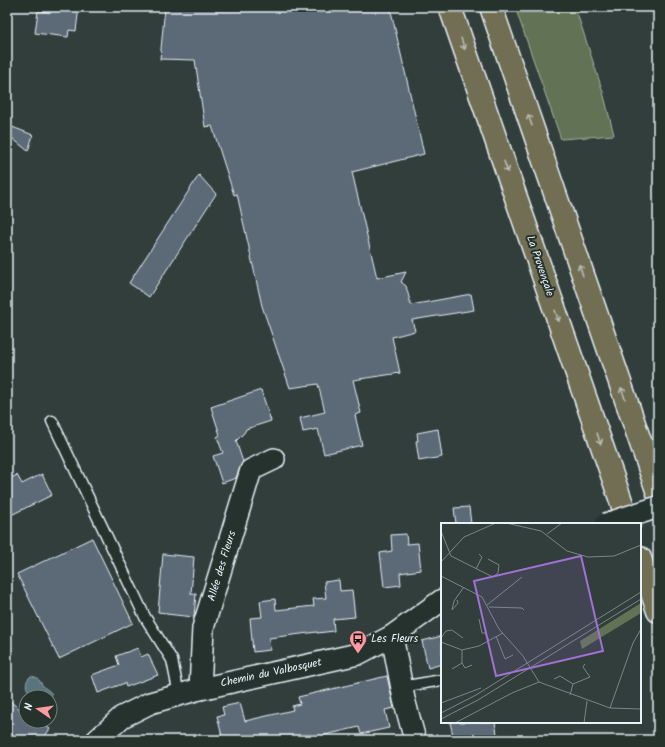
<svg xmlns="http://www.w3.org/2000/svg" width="665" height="747" font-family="Kalam,sans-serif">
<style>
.green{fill:#627254;stroke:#a5b2a6}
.water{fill:#59757e;stroke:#92a7af}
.building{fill:#5c6976;stroke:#e8f1f8}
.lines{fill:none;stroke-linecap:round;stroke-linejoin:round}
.lane-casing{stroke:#e8f1f8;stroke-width:13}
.street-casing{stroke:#e8f1f8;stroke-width:24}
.highway-casing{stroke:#e8f1f8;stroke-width:25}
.lane{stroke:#26332d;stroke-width:10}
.street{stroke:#26332d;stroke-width:21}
.highway{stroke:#726e52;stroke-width:22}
.street-bridge-casing{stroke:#e8f1f8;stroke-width:24;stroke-linecap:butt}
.street-bridge{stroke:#26332d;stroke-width:21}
.oneway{stroke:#b9bdb6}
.labels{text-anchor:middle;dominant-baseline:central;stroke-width:4;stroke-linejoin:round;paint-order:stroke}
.street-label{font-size:11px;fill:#e8f1f8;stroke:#26332d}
.poi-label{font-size:11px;fill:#e8f1f8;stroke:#26332d;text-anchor:start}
.inset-road{fill:none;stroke:#7a8687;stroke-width:1}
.view{fill:#a171d3;fill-opacity:0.15;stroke:#a171d3;stroke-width:2}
.inset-edge{fill:none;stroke:#e8f1f8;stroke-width:2}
</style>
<rect width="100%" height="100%" fill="#313e3c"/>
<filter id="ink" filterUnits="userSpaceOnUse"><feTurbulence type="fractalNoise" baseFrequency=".025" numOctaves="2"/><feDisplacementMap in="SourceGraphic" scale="8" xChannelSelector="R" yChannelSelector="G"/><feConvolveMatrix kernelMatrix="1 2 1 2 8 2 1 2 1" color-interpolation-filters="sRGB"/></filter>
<g filter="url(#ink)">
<!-- green -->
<path class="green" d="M515 7H575L603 92 614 135 561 139Z"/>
<!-- water -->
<path class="water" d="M31 676C39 677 39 681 44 687 47 690 49 690 52 694L50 699V697H37L35 695 29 692C25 686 25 681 31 676Z"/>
<!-- building -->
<g class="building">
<path d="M50 7H79L76 31 69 30 68 37 35 33 38 11 49 12Z"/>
<path d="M165 7H390L424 154 352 172 377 278 406 272 401 282 406 286 411 305 471 294 474 310 412 320 415 331 392 337 400 373 353 380 361 413 355 415 362 445 324 454 318 429 303 432 300 418 325 412 318 384 290 388 262 306 237 194 234 195 212 126 205 127 195 60 160 59Z"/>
<path d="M7 125 33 135 28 151 7 134Z"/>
<path d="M199 175 216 194 149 297 129 283Z"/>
<path d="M261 390 271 421 246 429 244 433 236 441 243 462 240 467 236 478 222 483 213 456 223 453 217 437 220 435 211 407Z"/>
<path d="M438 429 442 457 419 461 416 441H418L417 433Z"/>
<path d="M42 474 52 495 7 517V480L17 475 22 484Z"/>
<path d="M469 507 471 524H456L454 508Z"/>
<path d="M406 534 407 544 418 543 421 570 400 573 401 585 384 587 380 553 392 551 391 535Z"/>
<path d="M92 538 133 623 59 659 17 574Z"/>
<path d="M163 554 194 557 191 594H196L194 617 166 614V613L158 612Z"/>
<path d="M339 580 340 591 352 590 355 617 333 619 334 631 317 633V632L269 638 270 650 253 652 250 618 262 617 260 601 275 599 276 610 314 606 313 599 326 598 324 582Z"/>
<path d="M442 636V664L428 668 422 641Z"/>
<path d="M138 648 141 657 148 654 158 675 126 687 125 683 98 693 92 675 119 665 116 656Z"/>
<path d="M387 676 394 708 385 710 389 728 361 734 359 727 304 740H223L217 716 224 715 222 707 240 703 245 721 293 710 292 706 300 704 298 697Z"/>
<path d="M7 699 26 714V721H39L50 729 42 740H7Z"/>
<path d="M450 722H495L498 740H454Z"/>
</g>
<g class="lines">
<defs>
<g id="lane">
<path d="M52 421 145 617 172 660 179 695"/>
<path d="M401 687 442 680"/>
</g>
<g id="street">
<path d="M392 636 404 699 415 740"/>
<path d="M200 689 203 628 251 470 274 459"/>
<path d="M97 740 122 717 150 703 200 689 358 654 392 636 442 600"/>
</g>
<g id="highway">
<path d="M450 7 629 524"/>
<path d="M491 7 658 493"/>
<path d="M640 558 658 611"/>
</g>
</defs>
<!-- lane casing -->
<use href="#lane" class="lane-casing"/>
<!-- street casing -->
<use href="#street" class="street-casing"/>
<!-- highway casing -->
<use href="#highway" class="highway-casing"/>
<!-- lane -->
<use href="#lane" class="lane"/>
<!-- street -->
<use href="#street" class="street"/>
<!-- highway -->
<use href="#highway" class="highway"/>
<defs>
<path id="street-bridge" d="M606 524 658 507"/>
</defs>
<!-- street-bridge casing -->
<use href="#street-bridge" class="street-bridge-casing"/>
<!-- street-bridge -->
<use href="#street-bridge" class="street-bridge"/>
</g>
<!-- one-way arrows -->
<defs><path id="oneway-shaft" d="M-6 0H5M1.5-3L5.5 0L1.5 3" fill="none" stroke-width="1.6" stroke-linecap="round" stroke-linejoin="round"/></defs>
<g class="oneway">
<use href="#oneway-shaft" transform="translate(463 44) rotate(71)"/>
<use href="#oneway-shaft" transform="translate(530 120) rotate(-109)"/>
<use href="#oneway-shaft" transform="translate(506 167) rotate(71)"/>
<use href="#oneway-shaft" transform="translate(581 270) rotate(-109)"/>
<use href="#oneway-shaft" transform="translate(557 316) rotate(71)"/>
<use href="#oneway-shaft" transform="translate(623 393) rotate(-109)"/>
<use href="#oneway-shaft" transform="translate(599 439) rotate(71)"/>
</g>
</g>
<!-- icons -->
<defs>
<symbol id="bus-pin" viewBox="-11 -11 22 30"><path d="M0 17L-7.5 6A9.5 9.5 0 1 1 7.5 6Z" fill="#ff9aa2" stroke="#26332d"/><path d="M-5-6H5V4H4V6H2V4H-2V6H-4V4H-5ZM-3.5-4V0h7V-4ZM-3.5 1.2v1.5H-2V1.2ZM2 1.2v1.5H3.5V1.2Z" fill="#111"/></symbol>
</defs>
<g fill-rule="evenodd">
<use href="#bus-pin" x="348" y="629" width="20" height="27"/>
</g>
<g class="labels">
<!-- street labels -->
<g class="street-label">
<text transform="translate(540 266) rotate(71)">La Provençale</text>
<text transform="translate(222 566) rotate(-73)">Allée des Fleurs</text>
<text transform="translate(271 673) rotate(-12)">Chemin du Valbosquet</text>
</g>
<!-- poi labels -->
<g class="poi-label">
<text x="371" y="639">Les Fleurs</text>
</g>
</g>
<!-- overview -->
<g transform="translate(441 523)">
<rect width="200" height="200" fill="#313e3c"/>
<path d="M200 80V90L141 126 139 118Z" fill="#627254"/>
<path class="inset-road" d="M65 0 100 8 126 28 147 34 173 33 200 22M0 8 10 33 52 54 57 50 58 42 47 36M106 11 121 0M0 39 23 14 55 0M35 46 41 34 38 31M0 53 41 74 58 106 82 133 98 159 169 185 200 186M16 77 17 80 11 87 13 78 23 64M46 82 81 54M48 84 81 85 83 87M38 96 41 110H44L48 117M55 113 64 136 72 132M0 115 5 108 11 107 22 115M0 119 21 127 38 123 62 110M21 140 24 145 31 142M11 146 21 140V127M113 156 119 153 132 161M129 172 132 161 149 154 142 144 144 141M0 180 40 165M169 185 192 120 200 106M0 190 35 172 200 69M0 196 37 177 200 76M14 200 71 170 98 159M143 200 146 178"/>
<path class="view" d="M140 33 162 128 55 153 33 58Z"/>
<rect width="200" height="200" class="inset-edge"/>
</g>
<!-- margin -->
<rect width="665" height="747" fill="none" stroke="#26332d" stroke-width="24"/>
<rect x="12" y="12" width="641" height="723" fill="none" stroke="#e8f1f8" stroke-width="1.5" filter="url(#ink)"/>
<!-- north arrow -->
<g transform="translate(38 709) rotate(283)"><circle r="19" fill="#26332d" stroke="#747f7e"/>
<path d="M0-3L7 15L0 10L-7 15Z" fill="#ff9aa2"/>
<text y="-6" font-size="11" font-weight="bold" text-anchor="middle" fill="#e8f1f8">N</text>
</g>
</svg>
